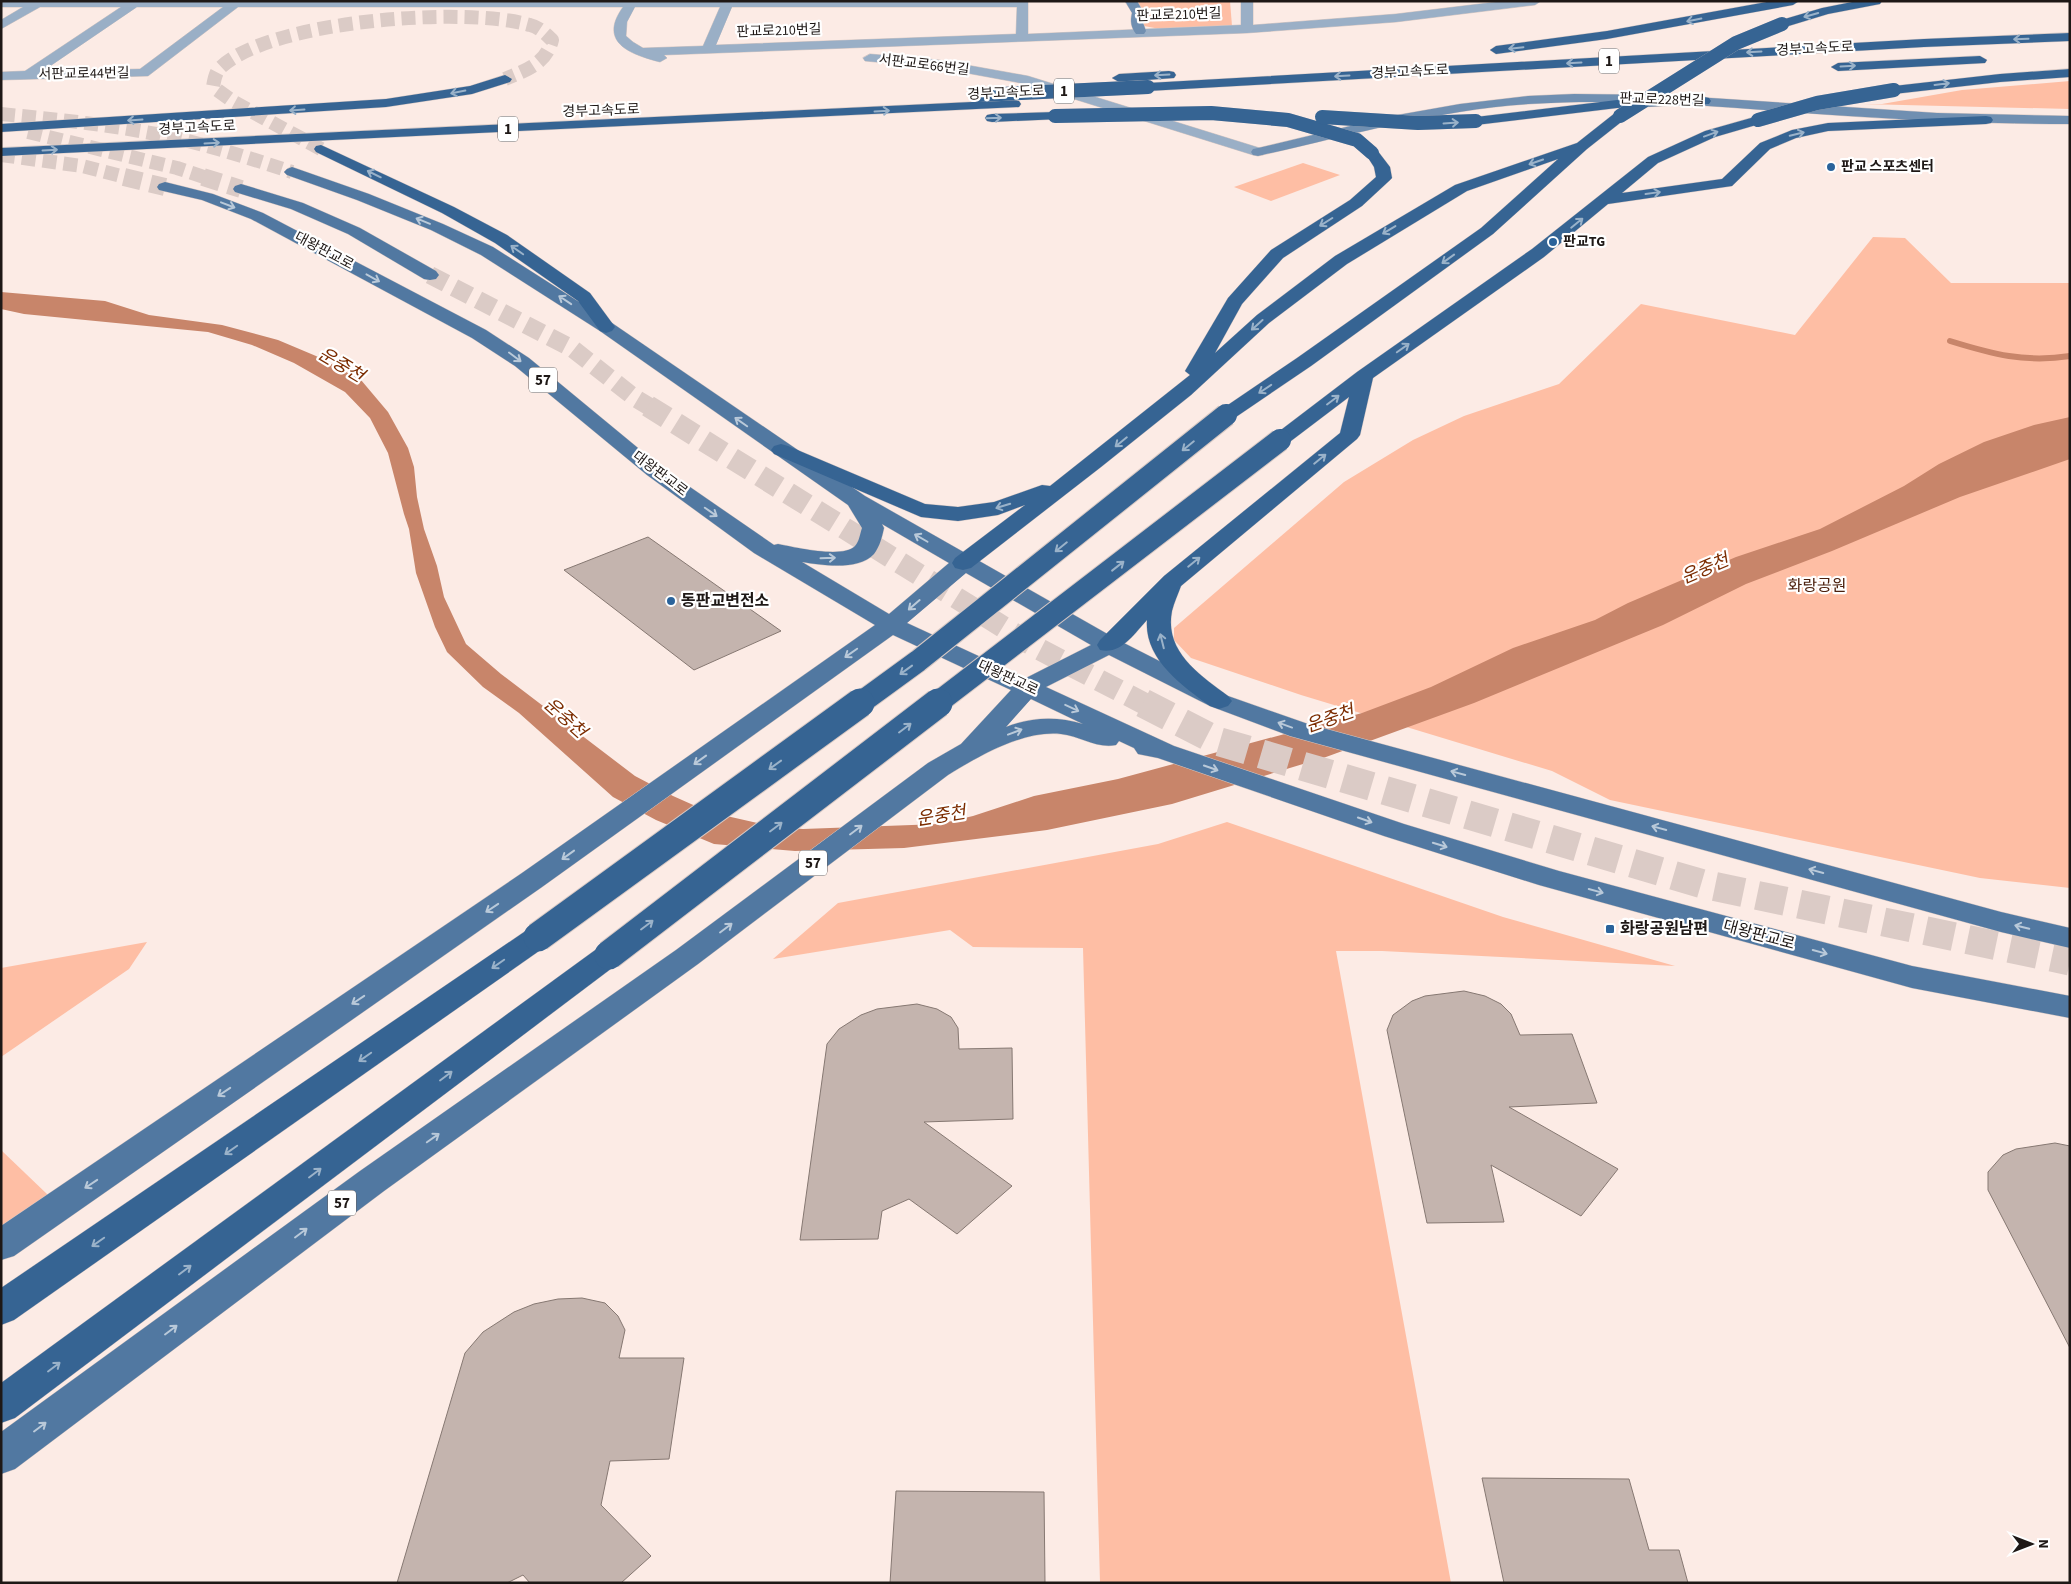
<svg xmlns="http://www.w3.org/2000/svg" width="2071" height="1584" font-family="'Source Sans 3','Noto Sans KR',sans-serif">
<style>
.green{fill:#febea4}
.water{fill:#c8856a}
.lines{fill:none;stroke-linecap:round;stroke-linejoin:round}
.stream{stroke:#c8856a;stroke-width:6}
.building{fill:#c4b4ae;stroke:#867872}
.primary-tunnel-far3{stroke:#dbcbc6;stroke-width:14;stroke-dasharray:14 7;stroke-linecap:butt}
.primary-tunnel-far2{stroke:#dbcbc6;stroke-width:18;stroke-dasharray:18 9;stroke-linecap:butt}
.primary-tunnel-far1{stroke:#dbcbc6;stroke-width:22;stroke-dasharray:22 11;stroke-linecap:butt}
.primary-tunnel{stroke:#dbcbc6;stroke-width:29;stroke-dasharray:29 14;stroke-linecap:butt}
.highway-tunnel{stroke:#dbcbc6;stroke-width:14;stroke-dasharray:14 7;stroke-linecap:butt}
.street-casing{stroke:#d8c9c4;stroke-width:1}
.secondary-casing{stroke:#d8c9c4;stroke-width:1}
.primary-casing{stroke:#d8c9c4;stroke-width:1}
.highway-casing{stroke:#d8c9c4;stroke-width:1}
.street{fill:#9aafc6;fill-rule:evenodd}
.secondary{fill:#708fb1;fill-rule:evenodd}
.primary{fill:#5178a1;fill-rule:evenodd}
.highway{fill:#366493;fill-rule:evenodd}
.highway-bridge-far2-casing{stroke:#d8c9c4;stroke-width:14;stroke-linecap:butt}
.highway-bridge-far1-casing{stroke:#d8c9c4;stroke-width:24;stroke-linecap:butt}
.highway-bridge-casing{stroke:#d8c9c4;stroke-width:31;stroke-linecap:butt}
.highway-bridge-far2{stroke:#366493;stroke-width:14}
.highway-bridge-far1{stroke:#366493;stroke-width:22}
.highway-bridge{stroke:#366493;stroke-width:29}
.oneway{stroke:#9ab2c9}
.oneway2{stroke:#b9c9d9}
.poi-dot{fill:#2a639b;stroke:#fff;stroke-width:2}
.labels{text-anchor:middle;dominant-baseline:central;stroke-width:4.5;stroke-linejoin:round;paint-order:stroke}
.far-street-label{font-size:14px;fill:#1e1816;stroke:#fff}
.far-poi-label{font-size:14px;font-weight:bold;fill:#1e1816;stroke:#fff;text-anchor:start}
.shield{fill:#fff;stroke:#625d5c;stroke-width:1}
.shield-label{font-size:15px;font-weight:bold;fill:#1e1816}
.park-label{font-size:16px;fill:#4c200d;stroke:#fff}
.poi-label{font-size:16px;font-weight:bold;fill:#1e1816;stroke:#fff;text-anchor:start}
.street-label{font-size:16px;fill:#1e1816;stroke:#fff}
.water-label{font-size:18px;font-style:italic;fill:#7c2c00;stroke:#fff}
</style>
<rect width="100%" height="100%" fill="#fcebe5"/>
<!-- green -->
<g class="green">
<path d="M1138 1H1230L1232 26 1160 29 1144 26Z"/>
<path d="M2070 81V109L1863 104H1882L1962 90Z"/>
<path d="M1303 163 1340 175 1271 201 1234 187Z"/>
<path d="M1873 237 1905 238 1951 283H2070V888L1980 878 1610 800 1552 771 1301 695 1191 658 1174 640V628L1344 482 1413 440 1464 416 1559 384 1641 304 1795 335Z"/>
<path d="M1227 822 1503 917 1675 966 1382 951H1336L1451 1583H1100L1083 948 973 947 950 930 773 959 838 903 1158 844Z"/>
<path d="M147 942 129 969 1 1057V968Z"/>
<path d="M1 1150 48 1195 1 1227Z"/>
</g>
<!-- water -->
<path class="water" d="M1 292 105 301 149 315 222 325 278 340 316 356 361 380 388 412 408 448 414 467 417 497 424 529 437 566 444 597 466 644 501 674 635 776 673 796 709 812 775 827 803 829 939 824 973 816 1034 796 1118 779 1362 713 1431 687 1513 648 1595 620 1628 603 1736 557 1820 529 1904 486 1939 464 1984 442 2034 425 2070 417V459L1960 497 1832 551 1746 584 1663 625 1474 703 1326 757 1172 804 1047 830 904 848 795 851 714 844 656 820 613 797 519 713 483 687 447 652 435 627 416 573 409 529 404 514 388 453 370 418 345 392 294 363 252 345 208 332 24 314 1 309Z"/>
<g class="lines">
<!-- stream -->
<path class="stream" d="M1950 341C1992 354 2025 363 2070 356"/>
</g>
<!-- building -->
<g class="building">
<path d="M648 537 781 631 694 670 564 570Z"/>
<path d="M1464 991 1485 996 1501 1004 1511 1014 1520 1035 1572 1034 1597 1103 1509 1107 1618 1169 1581 1216 1491 1165 1504 1222 1427 1223 1387 1030 1393 1015 1412 1001 1425 996Z"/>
<path d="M917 1004 937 1009 951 1017 958 1028 959 1049 1012 1048 1013 1119 924 1122 1012 1186 957 1234 909 1199 882 1211 878 1239 800 1240 827 1044 839 1029 861 1015 877 1009Z"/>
<path d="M2055 1143 2070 1146V1348L1988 1190V1172L2003 1155 2016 1149Z"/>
<path d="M582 1298 605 1303 618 1316 625 1330 619 1358H684L669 1459 610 1461 601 1505 651 1556 621 1583H530L523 1575 507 1583H397L465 1353 483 1332 514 1312 534 1304 558 1299Z"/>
<path d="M1482 1478 1629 1479 1649 1550H1679L1688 1583H1504Z"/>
<path d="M896 1491 1044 1492 1045 1583H890Z"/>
</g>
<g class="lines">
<!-- primary-tunnel-far3 -->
<g class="primary-tunnel-far3">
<path d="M1 114C53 119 105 124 156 134 202 143 247 157 292 172"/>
<path d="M28 132 177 168 207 178"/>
<path d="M1 155 82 166 129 178"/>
</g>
<!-- primary-tunnel-far2 -->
<g class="primary-tunnel-far2">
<path d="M124 177 165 187"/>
<path d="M203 177 241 189"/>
<path d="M430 275 573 349 635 398 650 407"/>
</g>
<!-- primary-tunnel-far1 -->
<path class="primary-tunnel-far1" d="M648 406 1037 648 1145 704"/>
<!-- primary-tunnel -->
<path class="primary-tunnel" d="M1143 703 1217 741 1703 884 2070 961"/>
<!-- highway-tunnel -->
<path class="highway-tunnel" d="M321 149 234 102 213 87C214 81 215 74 219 69 267 20 466 6 530 25 539 27 546 34 552 40 546 64 526 70 505 79"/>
<defs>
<g id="street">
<path d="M1 1H1028V34L1241 25V1H1253V25L1396 14 1504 1H1541L1535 5 1396 22 1247 33 664 55 667 58 660 62C629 54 598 42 623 7H238L148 76 1 80V72L25 71 121 7H40L1 29V20L23 7H1ZM137 7H223L140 69 43 71ZM635 7H720L703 46 643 48 633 42 626 36 627 22ZM732 7H1017L1016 34 716 45Z"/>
<path d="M870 54 939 60 1028 76 1263 149 1265 152 1263 155H1253L1026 84 939 68 865 61 863 58Z"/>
</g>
<g id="secondary">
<path d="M1125 1H1137L1144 13 1142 20 1146 31 1144 34H1136C1131 27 1130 21 1132 13Z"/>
<path d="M1574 94 1665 95 1937 113 2070 116V124C1996 124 1922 121 1848 116 1742 109 1635 97 1528 104 1436 110 1347 136 1258 156L1253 155 1251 152 1253 149 1258 148 1392 116 1460 104 1528 96Z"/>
</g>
<g id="primary">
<path d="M292 167 369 194 443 224 493 247 612 323 865 496 1118 640 1228 696 1308 724 2001 912 2070 928V948L2001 932 1290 736 1210 706 1109 655 1046 687 1174 746 1404 824 1559 871 1912 966 2070 996V1018L1912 988 1539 885 1384 836 1158 758 1138 754 1134 748 1119 741 1116 745C1097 749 1080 736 1061 734 1023 730 979 756 948 775L698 964 384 1191 15 1469 1 1474V1432L360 1171 676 950 928 763 961 744 1011 690 893 635 542 887 14 1256 1 1260V1226L522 873 875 625 754 553 647 475 515 366 472 338 251 219 202 200 159 190 157 187 159 184 165 182 213 194 263 213 486 330 529 358 661 467 774 545 778 544C794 547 843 559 855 546 859 542 860 534 862 528L848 505 600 331 481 255 431 230 357 200 287 175 284 172 287 169ZM882 524 949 563 889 614 802 562C821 565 859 571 874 554 880 546 882 537 884 528ZM966 573 1091 645 1026 678 907 623ZM1031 699 1083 724C1057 716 1031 717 1006 727Z"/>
<path d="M241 184 303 203 360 228 436 271 439 275 436 279 430 280 424 279 348 234 291 209 235 192 233 189 235 186Z"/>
</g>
<g id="highway">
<path d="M1772 1H1799L1793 5 1607 39 1496 54 1490 50 1496 46 1607 31Z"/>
<path d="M1857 1H1882L1880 4 1828 14 1782 28 1776 24 1778 21 1822 8Z"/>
<path d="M2070 33V41L1924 47 1148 91 1141 87 1148 83 1924 39Z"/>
<path d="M1980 56 1987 60 1985 63 1838 71 1831 67 1838 63Z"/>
<path d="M2070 69V77L2000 82 1894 94 1887 90 1894 86 2000 74Z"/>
<path d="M1169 71 1174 72 1176 75 1174 78 1119 82 1112 78 1119 74Z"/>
<path d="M505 75 512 79 510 82 472 94 386 107 1 132V124L386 99 470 86Z"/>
<path d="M1704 97 1709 98 1711 101 1709 104 1617 108 1476 125 1471 124 1469 121 1471 118 1476 117 1617 100Z"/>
<path d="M1014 100 1019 101 1021 104 1019 107 1 156V148Z"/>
<path d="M1055 112 1060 113 1062 116 1060 119 992 122 987 121 985 118 987 115 992 114Z"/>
<path d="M1620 112 1625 113 1627 116 1625 119 1587 149 1493 234 1311 366 1233 419 1226 421 1219 419 1216 415 1219 411 1297 358 1481 228 1558 159 1467 191 1347 264 1269 323 1191 395 1101 467 971 568 963 570 955 568 952 563 955 558 1025 505 998 515 958 521 921 517 774 454 771 450 774 446 781 444 788 446 925 504 958 507 994 502 1042 485 1050 486 1190 375 1185 371 1228 298 1271 250 1350 200 1376 177 1374 167 1365 153 1367 150H1377L1390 167 1392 178 1389 181 1362 206 1283 258 1242 304 1215 353 1257 315 1335 256 1455 185 1577 143 1615 113Z"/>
<path d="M1758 116 1763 117 1765 120 1763 123 1715 137 1658 163 1622 193 1722 179 1760 143 1792 130 1828 123 1986 116 1991 117 1993 120 1991 123 1986 124 1828 131 1796 138 1770 149 1732 186 1608 204 1544 257 1373 378 1360 435 1357 439 1181 586C1178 594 1174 603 1172 611 1164 652 1200 675 1228 696L1232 701 1228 706 1219 709 1210 706C1182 686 1144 659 1147 620 1134 634 1121 655 1100 650L1097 645 1100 640 1164 576 1340 433 1349 397 1287 444 1280 446 1273 444 1270 440 1273 436 1357 372 1532 249 1648 157 1705 131Z"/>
<path d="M321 145 454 207 507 235 590 293 615 327 612 331 606 333 600 331 578 301 495 243 442 213 316 152 314 149 316 146Z"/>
<path d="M538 927 549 930 553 937 549 944 14 1320 1 1325V1288L527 930Z"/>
<path d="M609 944 620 948 624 955 620 962 15 1418 1 1423V1383L598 948Z"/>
</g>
</defs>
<!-- street casing -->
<use href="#street" class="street-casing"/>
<!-- secondary casing -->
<use href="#secondary" class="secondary-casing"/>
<!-- primary casing -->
<use href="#primary" class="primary-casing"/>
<!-- highway casing -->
<use href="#highway" class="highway-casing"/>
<!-- street -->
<use href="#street" class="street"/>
<!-- secondary -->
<use href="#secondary" class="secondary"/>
<!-- primary -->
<use href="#primary" class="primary"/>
<!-- highway -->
<use href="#highway" class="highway"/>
<defs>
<g id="highway-bridge-far2">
<path d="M979 95 1148 87"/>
<path d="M1055 116 1211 113 1288 120 1357 140 1372 153"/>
<path d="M1620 116 1736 43 1782 24"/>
<path d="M1322 117 1418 123 1476 121"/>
<path d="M1758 120 1817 103 1894 90"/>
</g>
<g id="highway-bridge-far1">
<path d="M859 704 918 661 1226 415"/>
<path d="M936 704 1280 440"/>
</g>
<g id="highway-bridge">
<path d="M538 937 860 703"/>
<path d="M609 955 938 703"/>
</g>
</defs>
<!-- highway-bridge-far2 casing -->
<use href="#highway-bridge-far2" class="highway-bridge-far2-casing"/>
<!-- highway-bridge-far1 casing -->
<use href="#highway-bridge-far1" class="highway-bridge-far1-casing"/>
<!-- highway-bridge casing -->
<use href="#highway-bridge" class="highway-bridge-casing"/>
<!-- highway-bridge-far2 -->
<use href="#highway-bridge-far2" class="highway-bridge-far2"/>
<!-- highway-bridge-far1 -->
<use href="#highway-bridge-far1" class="highway-bridge-far1"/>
<!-- highway-bridge -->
<use href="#highway-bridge" class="highway-bridge"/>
</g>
<!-- one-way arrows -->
<defs><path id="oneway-shaft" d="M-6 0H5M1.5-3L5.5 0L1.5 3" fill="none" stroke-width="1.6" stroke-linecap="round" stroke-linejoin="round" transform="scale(1.25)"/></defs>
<g class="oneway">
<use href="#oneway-shaft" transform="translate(1811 15) rotate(164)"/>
<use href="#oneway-shaft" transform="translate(1694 20) rotate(169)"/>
<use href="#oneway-shaft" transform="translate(2021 39) rotate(178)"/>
<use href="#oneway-shaft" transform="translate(1516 48) rotate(174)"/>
<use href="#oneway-shaft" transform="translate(1754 52) rotate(177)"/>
<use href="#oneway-shaft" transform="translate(1574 63) rotate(177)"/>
<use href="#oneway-shaft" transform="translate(1848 66) rotate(-3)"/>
<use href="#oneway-shaft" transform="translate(1162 75) rotate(177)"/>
<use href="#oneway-shaft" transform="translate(1342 76) rotate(177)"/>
<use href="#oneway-shaft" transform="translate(1942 84) rotate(-7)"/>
<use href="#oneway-shaft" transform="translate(458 92) rotate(169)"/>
<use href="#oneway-shaft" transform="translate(297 110) rotate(176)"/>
<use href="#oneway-shaft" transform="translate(882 111) rotate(-3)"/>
<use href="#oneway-shaft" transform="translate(994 118) rotate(-2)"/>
<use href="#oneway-shaft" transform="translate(135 120) rotate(176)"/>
<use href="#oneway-shaft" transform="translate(1451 123) rotate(-4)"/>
<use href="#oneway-shaft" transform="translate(1711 134) rotate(-20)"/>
<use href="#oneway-shaft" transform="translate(1797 134) rotate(-14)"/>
<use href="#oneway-shaft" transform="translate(212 143) rotate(-3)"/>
<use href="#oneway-shaft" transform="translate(50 150) rotate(-3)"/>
<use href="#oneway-shaft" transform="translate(1536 162) rotate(161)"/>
<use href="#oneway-shaft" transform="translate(374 174) rotate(-154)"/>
<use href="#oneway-shaft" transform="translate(1653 193) rotate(-8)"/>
<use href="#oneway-shaft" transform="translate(1326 222) rotate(148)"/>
<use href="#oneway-shaft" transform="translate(1577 223) rotate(-39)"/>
<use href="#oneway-shaft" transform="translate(1389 230) rotate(149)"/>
<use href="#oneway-shaft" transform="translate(517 250) rotate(-145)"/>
<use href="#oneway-shaft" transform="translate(1448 259) rotate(144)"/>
<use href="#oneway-shaft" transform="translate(1257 325) rotate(138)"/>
<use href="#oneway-shaft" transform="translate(1403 348) rotate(-35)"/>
<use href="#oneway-shaft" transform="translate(1265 389) rotate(146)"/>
<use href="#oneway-shaft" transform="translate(1333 400) rotate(-37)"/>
<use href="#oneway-shaft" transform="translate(1121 442) rotate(141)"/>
<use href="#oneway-shaft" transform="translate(1188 446) rotate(141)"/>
<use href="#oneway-shaft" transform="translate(1320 459) rotate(-39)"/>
<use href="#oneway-shaft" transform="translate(1003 506) rotate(163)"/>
<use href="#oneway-shaft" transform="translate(1061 547) rotate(141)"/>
<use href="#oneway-shaft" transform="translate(1194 562) rotate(-39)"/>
<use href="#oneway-shaft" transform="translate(1118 566) rotate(-38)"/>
<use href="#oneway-shaft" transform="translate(1162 641) rotate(-104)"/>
<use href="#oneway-shaft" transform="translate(906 670) rotate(144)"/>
<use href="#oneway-shaft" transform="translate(905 728) rotate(-37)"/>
<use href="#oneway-shaft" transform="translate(775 765) rotate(144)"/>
<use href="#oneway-shaft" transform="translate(776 827) rotate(-37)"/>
<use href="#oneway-shaft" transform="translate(647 925) rotate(-37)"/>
<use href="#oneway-shaft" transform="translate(498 964) rotate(145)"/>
<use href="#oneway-shaft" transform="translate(365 1057) rotate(145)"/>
<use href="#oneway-shaft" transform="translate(446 1076) rotate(-37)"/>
<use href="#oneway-shaft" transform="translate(231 1150) rotate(145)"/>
<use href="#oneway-shaft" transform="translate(315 1173) rotate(-37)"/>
<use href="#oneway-shaft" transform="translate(98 1242) rotate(145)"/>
<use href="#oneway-shaft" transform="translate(185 1270) rotate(-37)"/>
<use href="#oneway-shaft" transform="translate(54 1367) rotate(-37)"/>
</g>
<g class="oneway2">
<use href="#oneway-shaft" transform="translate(228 205) rotate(21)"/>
<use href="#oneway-shaft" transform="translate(423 221) rotate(-158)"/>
<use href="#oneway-shaft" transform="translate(373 278) rotate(29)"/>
<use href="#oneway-shaft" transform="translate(565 300) rotate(-146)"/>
<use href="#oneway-shaft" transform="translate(515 357) rotate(37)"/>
<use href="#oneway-shaft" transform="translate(741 422) rotate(-145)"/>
<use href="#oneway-shaft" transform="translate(711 512) rotate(35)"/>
<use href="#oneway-shaft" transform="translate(921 538) rotate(-150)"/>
<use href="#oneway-shaft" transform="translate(828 558) rotate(-2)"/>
<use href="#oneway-shaft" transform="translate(914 605) rotate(139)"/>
<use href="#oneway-shaft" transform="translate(851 653) rotate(145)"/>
<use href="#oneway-shaft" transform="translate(1072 708) rotate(25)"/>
<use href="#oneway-shaft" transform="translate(1285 725) rotate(-160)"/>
<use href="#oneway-shaft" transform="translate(1015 732) rotate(-21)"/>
<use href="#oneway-shaft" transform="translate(700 760) rotate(144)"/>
<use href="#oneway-shaft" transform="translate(1211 768) rotate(19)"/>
<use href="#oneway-shaft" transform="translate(1458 773) rotate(-165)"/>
<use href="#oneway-shaft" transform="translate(1365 820) rotate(19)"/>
<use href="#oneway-shaft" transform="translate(1659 828) rotate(-165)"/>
<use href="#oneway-shaft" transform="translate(856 830) rotate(-37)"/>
<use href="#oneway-shaft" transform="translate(1440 845) rotate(17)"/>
<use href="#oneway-shaft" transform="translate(568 855) rotate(144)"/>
<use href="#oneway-shaft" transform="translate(1816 871) rotate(-165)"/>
<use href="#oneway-shaft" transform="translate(1596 891) rotate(15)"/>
<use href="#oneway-shaft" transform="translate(492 908) rotate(146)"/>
<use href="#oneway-shaft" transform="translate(2022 927) rotate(-166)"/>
<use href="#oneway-shaft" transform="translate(726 928) rotate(-37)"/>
<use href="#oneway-shaft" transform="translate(1820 952) rotate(15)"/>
<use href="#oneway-shaft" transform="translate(358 1000) rotate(146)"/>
<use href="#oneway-shaft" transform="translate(224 1092) rotate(146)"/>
<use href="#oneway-shaft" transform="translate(433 1138) rotate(-35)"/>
<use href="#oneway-shaft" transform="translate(91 1184) rotate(146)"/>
<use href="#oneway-shaft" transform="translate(301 1233) rotate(-37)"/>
<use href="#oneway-shaft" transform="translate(171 1330) rotate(-37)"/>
<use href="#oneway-shaft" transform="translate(40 1427) rotate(-37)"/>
</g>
<!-- markers -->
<g class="poi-dot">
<circle cx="1831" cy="167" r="5"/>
<circle cx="1553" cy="242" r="5"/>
<circle cx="671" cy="601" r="5"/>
<rect x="1605" y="924" width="10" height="10" rx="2.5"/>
</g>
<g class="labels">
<!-- far-street labels -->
<g class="far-street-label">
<text transform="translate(1179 15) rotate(-2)">판교로210번길</text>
<text transform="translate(779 31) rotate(-2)">판교로210번길</text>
<text transform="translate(1815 49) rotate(-3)">경부고속도로</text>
<text transform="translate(924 65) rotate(7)">서판교로66번길</text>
<text transform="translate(1410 72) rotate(-3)">경부고속도로</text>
<text transform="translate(84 74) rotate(-1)">서판교로44번길</text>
<text transform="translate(1006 93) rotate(-3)">경부고속도로</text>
<text transform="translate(1662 100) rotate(2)">판교로228번길</text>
<text transform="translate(601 111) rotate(-2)">경부고속도로</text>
<text transform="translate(197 128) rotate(-3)">경부고속도로</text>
<text transform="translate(324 251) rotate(28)">대왕판교로</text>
<text transform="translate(660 474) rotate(37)">대왕판교로</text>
<text transform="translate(1008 678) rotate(25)">대왕판교로</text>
</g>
<!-- far-poi labels -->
<g class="far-poi-label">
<text x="1841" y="167">판교 스포츠센터</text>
<text x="1563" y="242">판교TG</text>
</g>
<!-- shield labels -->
<g class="shield">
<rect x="1599" y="48.5" width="20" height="25" rx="4"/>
<rect x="1054" y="78.5" width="20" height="25" rx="4"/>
<rect x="498" y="116.5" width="20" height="25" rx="4"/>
<rect x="529" y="367.5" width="28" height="25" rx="4"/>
<rect x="799" y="850.5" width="28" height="25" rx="4"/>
<rect x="328" y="1190.5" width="28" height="25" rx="4"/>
</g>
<g class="shield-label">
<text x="1609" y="61">1</text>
<text x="1064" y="91">1</text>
<text x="508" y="129">1</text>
<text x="543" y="380">57</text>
<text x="813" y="863">57</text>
<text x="342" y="1203">57</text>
</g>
<!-- park labels -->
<g class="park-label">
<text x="1817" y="586">화랑공원</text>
</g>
<!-- poi labels -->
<g class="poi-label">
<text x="681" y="601">동판교변전소</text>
<text x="1620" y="929">화랑공원남편</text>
</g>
<!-- street labels -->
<g class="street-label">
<text transform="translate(1759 935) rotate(15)">대왕판교로</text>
</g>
<!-- water labels -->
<g class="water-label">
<text transform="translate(341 365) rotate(31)">운중천</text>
<text transform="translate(1705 569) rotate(-23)">운중천</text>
<text transform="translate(565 718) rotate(42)">운중천</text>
<text transform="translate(1330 719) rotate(-19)">운중천</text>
<text transform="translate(941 816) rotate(-9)">운중천</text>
</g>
</g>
<!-- border -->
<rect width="2071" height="1584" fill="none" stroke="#1e1816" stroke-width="5"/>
<!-- north arrow -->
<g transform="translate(2031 1544) rotate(90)" stroke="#ffffff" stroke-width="4" paint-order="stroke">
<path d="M0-4L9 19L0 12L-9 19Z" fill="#1e1816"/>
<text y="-8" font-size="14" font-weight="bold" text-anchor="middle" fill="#1e1816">N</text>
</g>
</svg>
